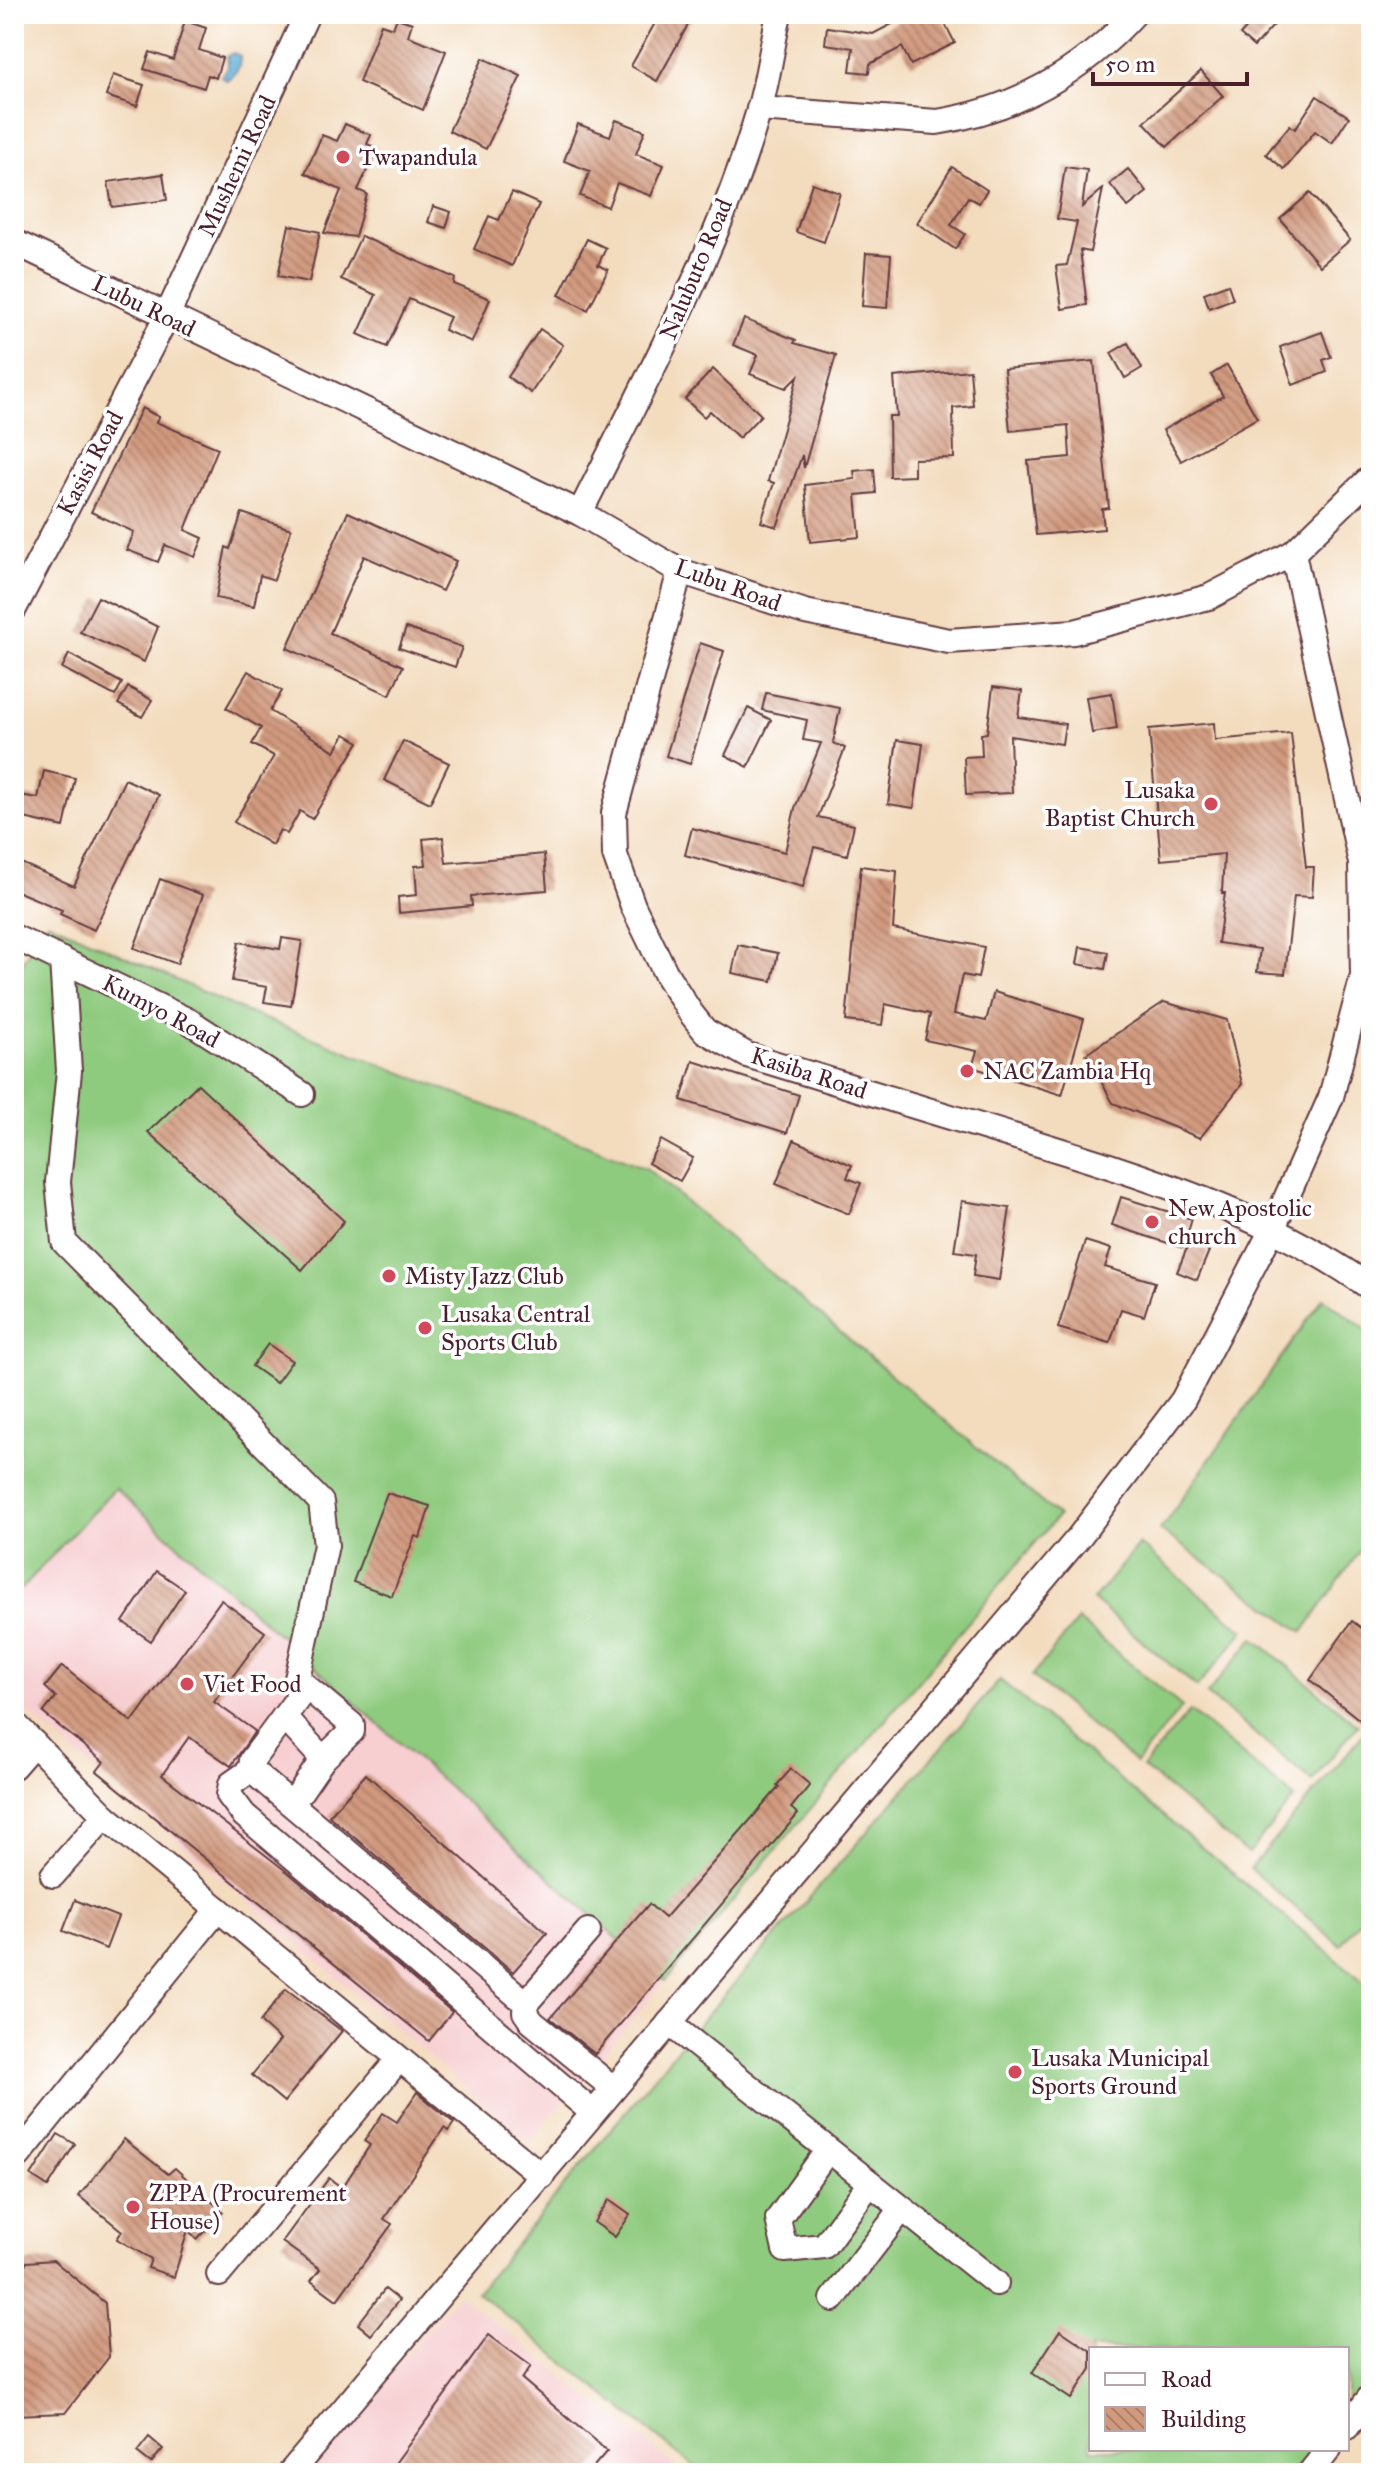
<svg xmlns="http://www.w3.org/2000/svg" width="1385" height="2487" font-family="'IM FELL Great Primer',serif">
<style>
.built{fill:#f7cfd1}
.pitch{fill:#8fcb7f;stroke:#6c7555;stroke-width:2}
.water{fill:#59add5;stroke:#526680;stroke-width:2}
.building{fill:url(#building-back-hatch)}
.lines{fill:none;stroke-linecap:round;stroke-linejoin:round}
.minor-casing{stroke:#633b41;stroke-width:28}
.minor{stroke:#fff;stroke-width:24}
.poi-dot{fill:#d1495b;stroke:#fff;stroke-width:3}
.labels{text-anchor:middle;dominant-baseline:central;stroke-width:7;stroke-linejoin:round;paint-order:stroke}
.poi-label{font-size:24px;fill:#4a1f2b;stroke:#fff;text-anchor:start}
.street-label{font-size:24px;fill:#4a1f2b;stroke:#fff}
</style>
<defs>
<pattern id="building-back-hatch" width="6" height="6" patternUnits="userSpaceOnUse" patternTransform="scale(2)"><rect width="6" height="6" fill="#d19a7f"/><path d="M-1 5l2 2M0 0l6 6M5-1l2 2" fill="none" stroke="#ac7d68"/></pattern>
</defs>
<rect width="100%" height="100%" fill="#fff"/>
<filter id="ink" filterUnits="userSpaceOnUse"><feTurbulence type="fractalNoise" baseFrequency=".0125" numOctaves="2"/><feDisplacementMap in="SourceGraphic" scale="16" xChannelSelector="R" yChannelSelector="G"/><feConvolveMatrix kernelMatrix="1 2 1 2 8 2 1 2 1" color-interpolation-filters="sRGB"/></filter>
<filter id="wash" filterUnits="userSpaceOnUse"><feTurbulence type="fractalNoise" baseFrequency=".006" numOctaves="4" result="noise"/><feDisplacementMap in="SourceGraphic" scale="32" xChannelSelector="R" yChannelSelector="G"/><feGaussianBlur stdDeviation="1.8" result="paint"/><feColorMatrix in="noise" values="0 0 0 0 0 0 0 0 0 0 0 0 0 0 0 0 0 1.4 0 .05"/><feComposite in="paint" operator="in"/></filter>
<g filter="url(#wash)">
<rect width="100%" height="100%" fill="#f3dcbe"/>
<!-- built -->
<g class="built">
<path d="M114 1488 665 1981 529 2142 14 1701V1597Z"/>
<path d="M458 2294 685 2473H307Z"/>
</g>
<!-- pitch -->
<g class="pitch">
<path d="M47 921 244 1011 646 1168 1058 1516 665 1981 115 1488 21 1589 14 1583V976Z"/>
<path d="M1323 1298 1371 1333V1535L1303 1632 1160 1530Z"/>
<path d="M1139 1544 1244 1631 1197 1687 1093 1600Z"/>
<path d="M1078 1620 1182 1707 1136 1763 1032 1676Z"/>
<path d="M1254 1638 1358 1725 1312 1781 1207 1694Z"/>
<path d="M1000 1680 1371 1988V2380L1347 2408V2349H1091V2449H1313L1293 2473H702L477 2292 672 2055Z"/>
<path d="M1190 1711 1294 1798 1248 1854 1143 1767Z"/>
<path d="M1366 1731 1371 1735V1907L1340 1945 1250 1869Z"/>
</g>
<!-- water -->
<path class="water" d="M233 53 240 56C240 67 237 75 226 80L221 76 228 67 227 56Z"/>
<g id="blocks">
<!-- building -->
<g class="building">
<path d="M660 14H694L657 81 631 66Z"/>
<path d="M911 14H940L955 43 911 65 902 47 870 64 869 73 850 71 853 48 825 44 827 27 873 34Z"/>
<path d="M1259 14H1284L1254 47 1240 35Z"/>
<path d="M397 18 412 23 408 36 446 51 423 110 359 82 381 24 393 28Z"/>
<path d="M185 21 206 28 199 50 222 58 216 78 208 75 204 88 144 69 150 52 173 60Z"/>
<path d="M483 58 521 76 486 149 449 131Z"/>
<path d="M1201 71 1223 96 1167 147 1144 122Z"/>
<path d="M113 75 144 85 137 106 106 96Z"/>
<path d="M1317 96 1349 117 1332 143 1315 131 1284 169 1266 154 1290 125 1295 129Z"/>
<path d="M616 120 645 131 636 154 664 165 651 196 617 183 608 207 580 196 590 171 564 161 578 124 610 136Z"/>
<path d="M345 124 371 135 367 144 377 148 358 190 367 194 355 237 324 233 341 190 305 173 322 135 337 141Z"/>
<path d="M952 167 987 190 979 203 968 197 951 225 965 234 955 249 917 223Z"/>
<path d="M1065 167 1087 170 1082 207 1103 189 1090 252 1080 250 1087 305 1062 309 1056 266 1067 265 1077 222 1057 219Z"/>
<path d="M1128 169 1147 192 1128 207 1110 184Z"/>
<path d="M163 174 167 200 112 207 108 182Z"/>
<path d="M812 183 840 193 824 242 796 232Z"/>
<path d="M512 192 539 204 512 266 474 249 489 216 499 220Z"/>
<path d="M1310 193 1350 240 1320 266 1280 219Z"/>
<path d="M433 206 451 212 446 228 428 222Z"/>
<path d="M289 225 320 232 309 282 278 276Z"/>
<path d="M361 236 455 278 454 284 490 299 472 342 444 330 450 317 409 299 387 347 358 334 376 295 341 279Z"/>
<path d="M587 239 606 248 598 265 608 270 588 310 559 295Z"/>
<path d="M866 253 891 255 887 308 862 306Z"/>
<path d="M1228 284 1233 299 1209 308 1204 293Z"/>
<path d="M744 319 796 340 794 343 836 355 804 468 802 455 777 527 761 522 774 483 768 481 798 376 786 388 750 374 758 355 733 345Z"/>
<path d="M540 329 563 345 531 393 508 377Z"/>
<path d="M1322 332 1331 357 1323 360 1327 372 1293 385 1280 347Z"/>
<path d="M1128 343 1142 368 1125 378 1111 353Z"/>
<path d="M1094 361 1109 508 1102 509 1104 529 1036 535 1028 461 1070 457 1068 425 1010 431 1004 369Z"/>
<path d="M1227 365 1257 418 1181 461 1163 430 1223 396 1211 375Z"/>
<path d="M713 369 761 415 739 438 710 411 704 417 685 399Z"/>
<path d="M970 370 973 406 953 408 954 458 914 459V476L890 477 889 416H897L894 377Z"/>
<path d="M142 408 159 417 156 422 218 448 185 530 203 538 195 557 165 545 158 562 127 550 134 532 91 512Z"/>
<path d="M874 469 876 493 856 495 860 537 810 542 805 485 855 479 854 471Z"/>
<path d="M348 512 456 561 442 591 364 556 330 633 403 666 390 695 287 648Z"/>
<path d="M242 513 291 529 274 580 260 575 254 606 216 598 226 547 230 549Z"/>
<path d="M98 597 158 627 144 662 80 632Z"/>
<path d="M406 628 462 647 455 667 399 648Z"/>
<path d="M700 643 724 651 690 764 666 756Z"/>
<path d="M69 654 122 683 115 696 62 668Z"/>
<path d="M248 671 282 691 270 711 335 751 345 734 359 742 312 819 300 811 287 834 280 830 272 845 234 822 274 756 252 744 261 728 226 708Z"/>
<path d="M128 687 152 700 142 717 118 704Z"/>
<path d="M993 687 1022 691 1018 717 1065 724 1062 744 1010 736 1012 793 966 795 964 757 982 756 981 734 987 733Z"/>
<path d="M766 693 840 708 833 743 845 748 818 817 854 825 847 855 814 847 803 887 685 855 692 828 785 852 795 808 821 743 803 740 807 720 762 710Z"/>
<path d="M1112 693 1117 729 1092 733 1086 697Z"/>
<path d="M748 708 771 720 748 767 725 755Z"/>
<path d="M1214 723 1215 740 1291 733 1306 867H1314L1312 897 1294 896 1285 974 1257 972 1260 949 1218 943 1225 893H1222L1224 854 1161 860 1149 729Z"/>
<path d="M897 740 923 744 914 808 888 804Z"/>
<path d="M403 741 449 763 430 803 384 780Z"/>
<path d="M44 771 75 778 64 827 15 816 19 795 38 798Z"/>
<path d="M125 779 159 795 94 930 60 914 62 910 14 890V860L74 886Z"/>
<path d="M443 837 446 863 544 854 547 890 471 896 472 906 399 913 398 897 417 895 415 866 426 865 423 839Z"/>
<path d="M861 866 897 871 893 929 984 947 978 978 962 975 954 1014 986 1021 994 992 1084 1019 1062 1095 972 1067 977 1051 925 1040 930 1014 885 1004 882 1025 846 1021Z"/>
<path d="M160 879 203 895 177 964 134 948Z"/>
<path d="M282 938 302 941 291 1006 264 1002 267 987 232 981 239 942 280 949Z"/>
<path d="M738 945 778 953 772 981 732 973Z"/>
<path d="M1080 947 1108 952 1105 969 1077 964Z"/>
<path d="M1164 1002 1227 1020 1242 1084 1200 1138 1113 1103 1086 1054Z"/>
<path d="M693 1061 799 1095 787 1133 681 1100Z"/>
<path d="M198 1084 344 1221 302 1270 148 1132Z"/>
<path d="M661 1140 693 1158 680 1181 648 1163Z"/>
<path d="M794 1140 852 1165 847 1178 861 1183 849 1214 776 1184Z"/>
<path d="M1121 1197 1192 1219 1183 1248 1112 1225Z"/>
<path d="M962 1201 1010 1208 999 1280 973 1276 976 1254 954 1251Z"/>
<path d="M1085 1241 1111 1249 1105 1267 1155 1282 1144 1316 1121 1309 1110 1343 1058 1328Z"/>
<path d="M1189 1243 1209 1251 1197 1280 1177 1272Z"/>
<path d="M268 1344 292 1361 276 1383 252 1366Z"/>
<path d="M387 1493 430 1506 420 1538 415 1536 392 1596 353 1582Z"/>
<path d="M157 1571 185 1590 151 1641 123 1622Z"/>
<path d="M221 1600 265 1632 214 1702 255 1731 231 1766 189 1737 162 1775 290 1874 452 2012 429 2041 97 1771 104 1762 43 1713 56 1697 45 1687 62 1666 132 1722Z"/>
<path d="M1352 1621 1371 1635V1729L1310 1680Z"/>
<path d="M791 1769 810 1785 791 1808 798 1814 595 2054 550 2018 649 1904 665 1918 779 1787 777 1785Z"/>
<path d="M366 1774 547 1933 513 1972 329 1816Z"/>
<path d="M75 1900 118 1917 106 1949 63 1931Z"/>
<path d="M286 1989 342 2031 284 2102 252 2075 280 2040 260 2022Z"/>
<path d="M417 2092 454 2123 448 2131 444 2128 384 2219 392 2224 337 2300 311 2281 320 2269 282 2242 329 2178 342 2188 370 2145 364 2141 383 2113 397 2122Z"/>
<path d="M58 2134 75 2144 48 2187 31 2176Z"/>
<path d="M124 2139 168 2174 175 2168 223 2212 197 2239 188 2230 174 2277 148 2268 151 2259 117 2239 122 2231 79 2196Z"/>
<path d="M609 2200 630 2215 615 2237 594 2222Z"/>
<path d="M53 2260 105 2303 109 2357 65 2413 14 2415V2278L27 2262Z"/>
<path d="M385 2289 399 2300 371 2335 358 2324Z"/>
<path d="M1060 2330 1091 2351V2369L1071 2399 1032 2373Z"/>
<path d="M489 2335 531 2366 522 2379 607 2451 588 2473H388Z"/>
<path d="M149 2437 163 2449 151 2463 137 2452Z"/>
</g>
</g>
</g>
<g filter="url(#ink)">
<use href="#blocks" fill-opacity="0" stroke="#633b41" stroke-width="2"/>
<g class="lines">
<defs>
<g id="minor">
<path d="M759 109 937 122C1015 110 1082 72 1134 14"/>
<path d="M14 242 580 513 680 571 805 612 949 641 1074 632 1209 597 1293 553 1371 477"/>
<path d="M580 513C645 382 718 251 759 110 768 79 772 46 779 14"/>
<path d="M680 571 614 813 615 855 633 906 666 974 690 1012 705 1031 747 1055C840 1083 933 1112 1026 1140 1147 1177 1267 1214 1371 1288"/>
<path d="M14 609 166 318 307 14"/>
<path d="M14 937 189 1021 302 1094"/>
<path d="M62 960 69 1071 58 1182 64 1242 321 1502 326 1545 297 1679 298 1698 252 1760 251 1770"/>
<path d="M297 1679 352 1725V1731L323 1759"/>
<path d="M284 1717 323 1759 292 1804"/>
<path d="M14 1723 105 1816"/>
<path d="M14 1766 34 1743"/>
<path d="M53 1875 105 1816 542 2176"/>
<path d="M526 2003 588 1931"/>
<path d="M669 2023 996 2283"/>
<path d="M592 2112 244 1815 229 1795 231 1784 251 1770 526 2003 525 2012 532 2022 613 2088"/>
<path d="M828 2150 778 2219 785 2250 824 2246 870 2183"/>
<path d="M19 2155 218 1909"/>
<path d="M219 2274 399 2059"/>
<path d="M833 2299 902 2209"/>
<path d="M1347 2427 1371 2396"/>
<path d="M290 2473 1079 1537 1183 1400 1273 1228 1331 1097 1363 976 1361 863 1293 553"/>
<path d="M1310 2473 1329 2449"/>
</g>
</defs>
<!-- minor casing -->
<use href="#minor" class="minor-casing"/>
<!-- minor -->
<use href="#minor" class="minor"/>
</g>
</g>
<!-- markers -->
<g class="poi-dot">
<circle cx="343" cy="157" r="8"/>
<circle cx="1211" cy="804" r="8"/>
<circle cx="967" cy="1071" r="8"/>
<circle cx="1152" cy="1222" r="8"/>
<circle cx="389" cy="1276" r="8"/>
<circle cx="425" cy="1328" r="8"/>
<circle cx="187" cy="1684" r="8"/>
<circle cx="1015" cy="2072" r="8"/>
<circle cx="133" cy="2207" r="8"/>
</g>
<g class="labels">
<!-- poi labels -->
<g class="poi-label">
<text x="359" y="157">Twapandula</text>
<text x="1195" y="790" text-anchor="end">Lusaka<tspan x="1195" dy="28">Baptist Church</tspan></text>
<text x="983" y="1071">NAC Zambia Hq</text>
<text x="1168" y="1208">New Apostolic<tspan x="1168" dy="28">church</tspan></text>
<text x="405" y="1276">Misty Jazz Club</text>
<text x="441" y="1314">Lusaka Central<tspan x="441" dy="28">Sports Club</tspan></text>
<text x="203" y="1684">Viet Food</text>
<text x="1031" y="2058">Lusaka Municipal<tspan x="1031" dy="28">Sports Ground</tspan></text>
<text x="149" y="2193">ZPPA (Procurement<tspan x="149" dy="28">House)</tspan></text>
</g>
<!-- street labels -->
<g class="street-label">
<text transform="translate(237 166) rotate(-65)">Mushemi Road</text>
<text transform="translate(696 269) rotate(-67)">Nalubuto Road</text>
<text transform="translate(144 306) rotate(26)">Lubu Road</text>
<text transform="translate(90 463) rotate(-62)">Kasisi Road</text>
<text transform="translate(728 585) rotate(20)">Lubu Road</text>
<text transform="translate(161 1011) rotate(28)">Kumyo Road</text>
<text transform="translate(809 1073) rotate(18)">Kasiba Road</text>
</g>
</g>
<!-- margin -->
<rect width="1385" height="2487" fill="none" stroke="#fff" stroke-width="48"/>
<!-- legend -->
<rect x="1089" y="2347" width="260" height="104" fill="#ffffff" stroke="#b7a5aa" stroke-width="2"/>
<rect x="1105" y="2373" width="40" height="12" fill="#ffffff" stroke="#b7a5aa" stroke-width="2"/>
<text x="1161" y="2387" font-size="24" fill="#4a1f2b">Road</text>
<rect x="1105" y="2407" width="40" height="24" fill="url(#building-back-hatch)" stroke="#b7a5aa" stroke-width="2"/>
<text x="1161" y="2427" font-size="24" fill="#4a1f2b">Building</text>
<!-- scale -->
<path d="M1093 72v12h154v-12" fill="none" stroke="#4a1f2b" stroke-width="4"/>
<text x="1105" y="72" font-size="24" fill="#4a1f2b" stroke="#ffffff" stroke-width="6" paint-order="stroke">50 m</text>
</svg>
